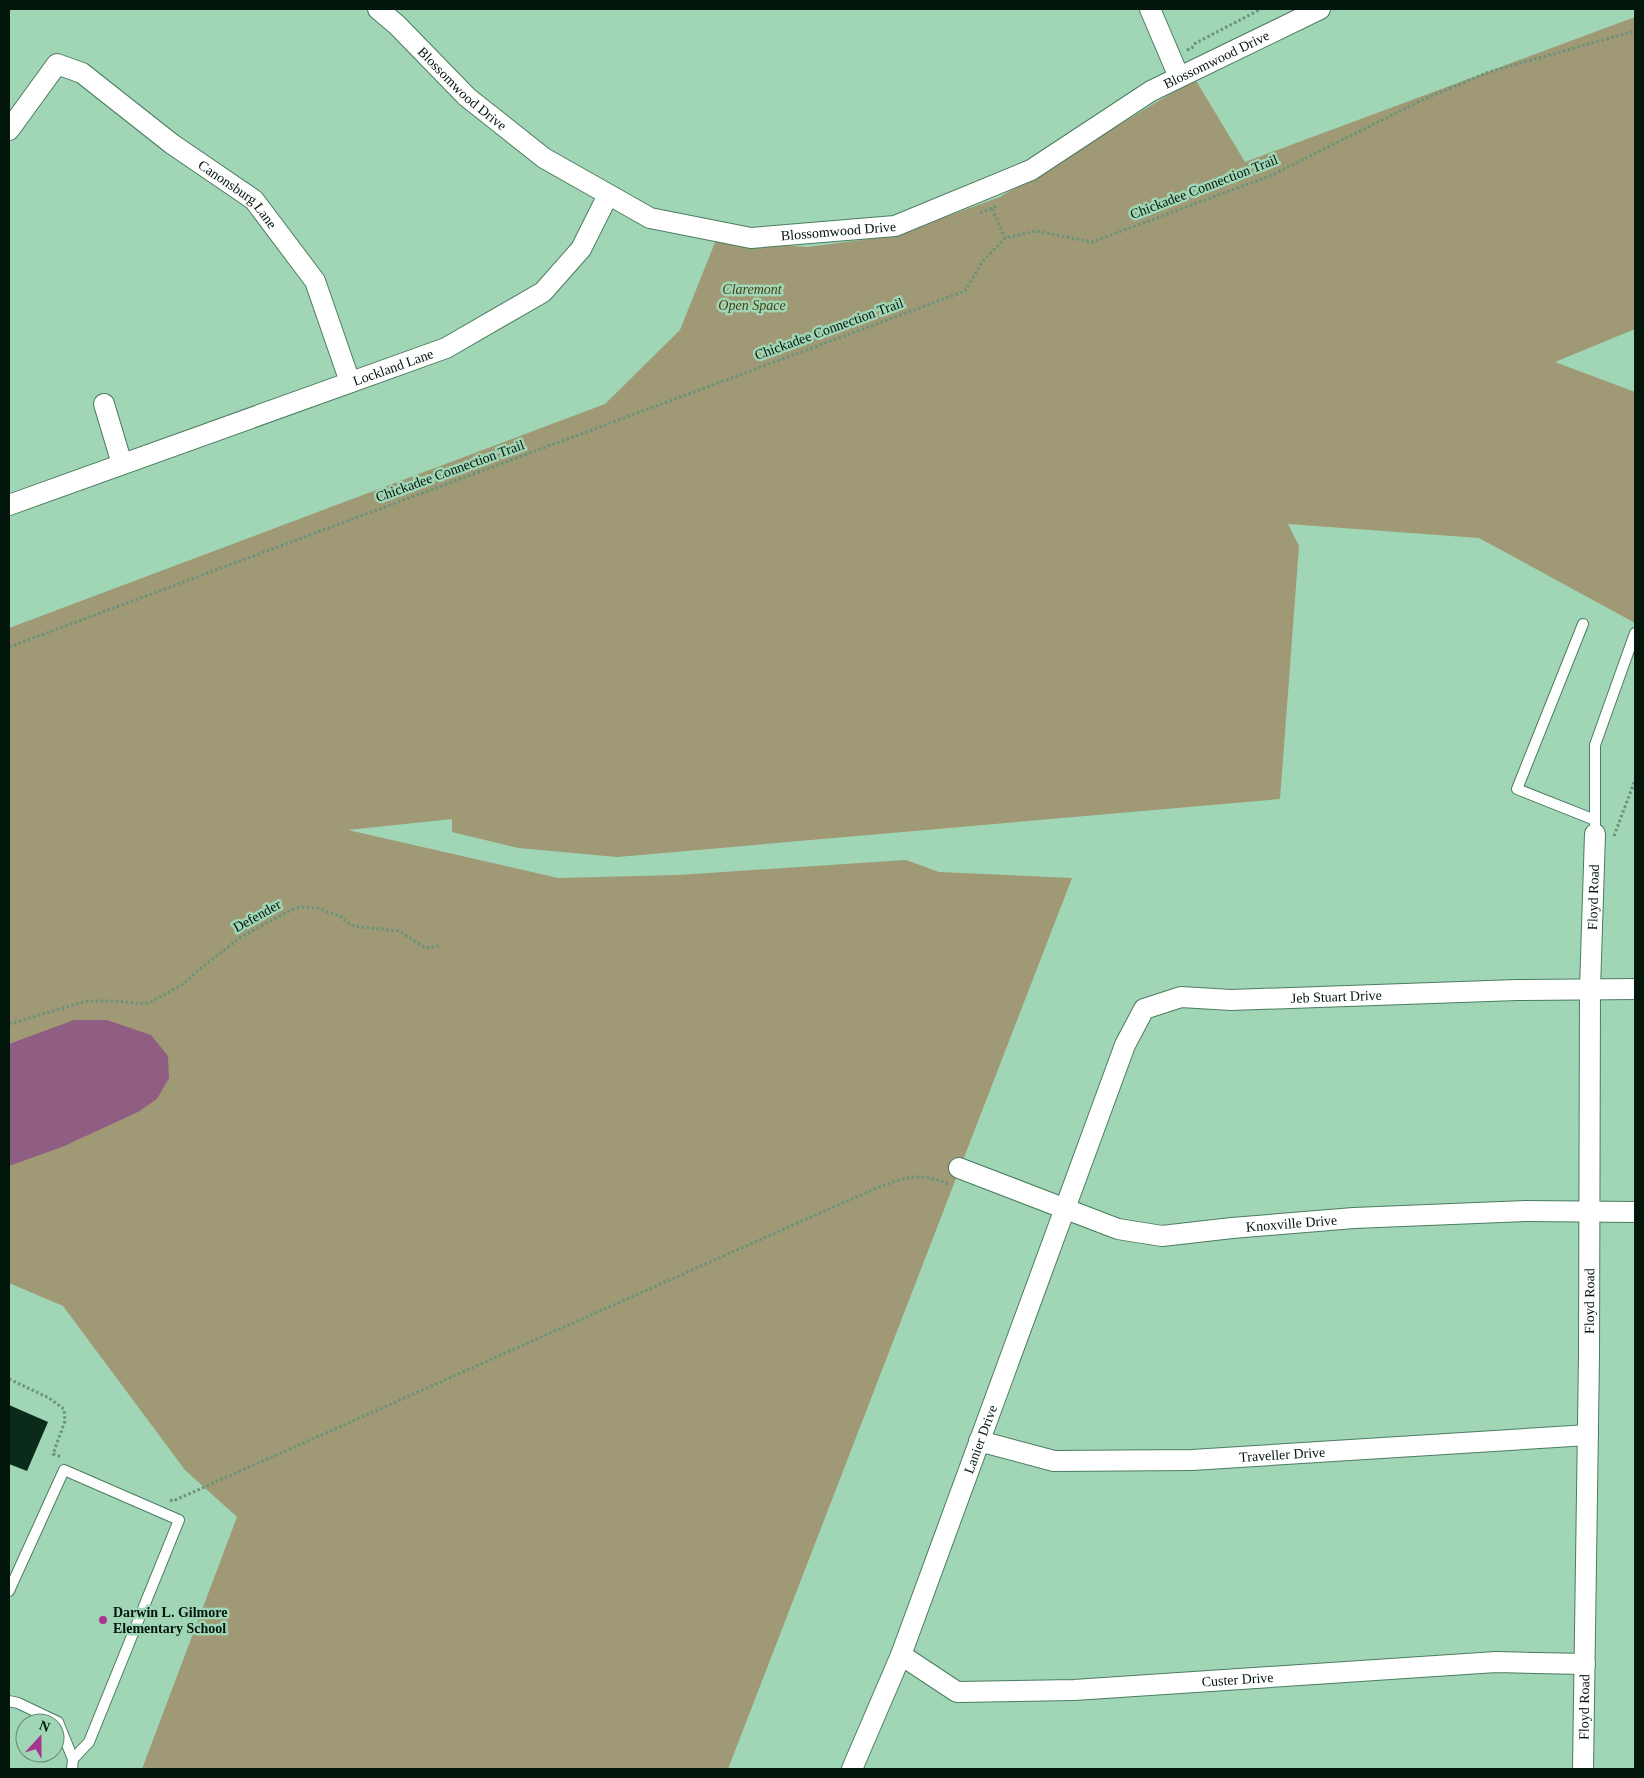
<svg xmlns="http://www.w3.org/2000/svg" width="1644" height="1778" font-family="'Times New Roman',serif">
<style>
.green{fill:#a09975}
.water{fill:#915e83}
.building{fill:#0a2b1a}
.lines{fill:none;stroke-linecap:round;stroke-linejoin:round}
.lane-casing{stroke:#4b7d60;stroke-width:12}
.street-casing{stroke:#4b7d60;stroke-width:22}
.path{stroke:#69937a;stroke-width:3;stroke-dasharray:2.5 2.5;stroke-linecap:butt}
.lane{stroke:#fff;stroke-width:10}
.street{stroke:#fff;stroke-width:20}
.poi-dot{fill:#a8358f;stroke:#a0d5b5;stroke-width:2}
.labels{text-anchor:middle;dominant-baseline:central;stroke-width:5;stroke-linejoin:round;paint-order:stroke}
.street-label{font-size:14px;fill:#03160b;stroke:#a0d5b5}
.park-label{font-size:14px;font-style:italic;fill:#493f0e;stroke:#a0d5b5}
.poi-label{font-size:14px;font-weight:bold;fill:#03160b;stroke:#a0d5b5;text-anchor:start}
</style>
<rect width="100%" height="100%" fill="#a0d5b5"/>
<!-- green -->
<path class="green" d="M1635 17V329L1555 362 1635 392V623L1479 538 1288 524 1299 546 1280 799 617 857 518 848 452 832V819L348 830 558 878 678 875 906 860 939 872 1072 878 728 1769H142L237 1517 185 1470 63 1306 9 1283V628L605 404 680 330 716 240 807 247 893 236 1000 197 1195 79 1245 162Z"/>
<!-- water -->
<path class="water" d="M74 1020H107L151 1035 168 1056 169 1078 157 1099 138 1112 62 1147 9 1166V1044Z"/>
<!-- building -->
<path class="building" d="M9 1405 48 1422 27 1471 9 1464Z"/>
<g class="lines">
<defs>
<g id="lane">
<path d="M1583 624 1517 789 1595 820"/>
<path d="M1595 825V745L1635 633"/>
<path d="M9 1591 64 1470 179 1520 89 1742 73 1759"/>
<path d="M9 1701 18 1703 58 1722 73 1759 72 1769"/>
</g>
<g id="street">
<path id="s1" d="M378 9 397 25 467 97 544 158 650 218 751 238 895 226 1031 170 1151 91 1320 9"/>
<path d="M1150 9 1179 77"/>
<path id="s2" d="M9 130 57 64 82 73 172 144 254 200 315 281 350 382"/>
<path d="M104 404 122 464"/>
<path id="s3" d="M9 505 446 348 543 292 581 249 608 195"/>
<path id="s4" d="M959 1168 1118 1229 1162 1236 1232 1228 1354 1218 1526 1211 1635 1212"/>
<path id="s5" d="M979 1441 1054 1461 1192 1460 1588 1435"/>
<path id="s6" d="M901 1655 957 1692 1074 1690 1496 1662 1585 1664"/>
<path id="s7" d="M852 1769 901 1655 1125 1045 1144 1009 1181 997 1231 1000 1517 990 1635 989"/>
<path id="s8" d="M1583 1769 1589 1356 1590 989 1595 834"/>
</g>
</defs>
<!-- lane casing -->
<use href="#lane" class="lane-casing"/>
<!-- street casing -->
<use href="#street" class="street-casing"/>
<!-- path -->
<g class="path">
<path d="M1187 50 1192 48 1194 44 1261 9"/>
<path d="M992 209 1005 238"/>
<path d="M980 213 997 206"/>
<path d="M9 647 965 291 982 262 1005 238 1036 231 1092 242 1272 175 1422 100 1489 72 1635 31"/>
<path d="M1614 836 1635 780"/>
<path d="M9 1024 87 1001H115L144 1004 153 1001 183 984 201 968 241 937 293 909 301 907 317 908 342 917 346 922 354 926 399 931 424 947 429 948 441 945"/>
<path d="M9 1379 49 1398 64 1409 65 1421 53 1454 62 1457"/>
<path d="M170 1500 173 1501 874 1189C904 1178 917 1171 948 1184"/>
</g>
<!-- lane -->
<use href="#lane" class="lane"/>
<!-- street -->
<use href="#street" class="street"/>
</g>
<!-- markers -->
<circle class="poi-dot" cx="103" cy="1620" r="5"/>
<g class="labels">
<!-- street labels -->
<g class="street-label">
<text stroke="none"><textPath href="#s1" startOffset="956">Blossomwood Drive</textPath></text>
<text stroke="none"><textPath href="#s1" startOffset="116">Blossomwood Drive</textPath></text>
<text transform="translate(1204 187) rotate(-21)">Chickadee Connection Trail</text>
<text stroke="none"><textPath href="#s2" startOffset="306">Canonsburg Lane</textPath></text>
<text stroke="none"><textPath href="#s1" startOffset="536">Blossomwood Drive</textPath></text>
<text transform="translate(829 329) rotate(-20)">Chickadee Connection Trail</text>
<text stroke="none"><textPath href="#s3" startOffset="408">Lockland Lane</textPath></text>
<text transform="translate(450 471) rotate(-20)">Chickadee Connection Trail</text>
<text stroke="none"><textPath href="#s8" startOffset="872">Floyd Road</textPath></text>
<text transform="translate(257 916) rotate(-29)">Defender</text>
<text stroke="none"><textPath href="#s7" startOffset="1009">Jeb Stuart Drive</textPath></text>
<text stroke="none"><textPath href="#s4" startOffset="345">Knoxville Drive</textPath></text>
<text stroke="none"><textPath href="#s8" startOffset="468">Floyd Road</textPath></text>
<text stroke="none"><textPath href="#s7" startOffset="354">Lanier Drive</textPath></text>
<text stroke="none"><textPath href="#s5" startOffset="306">Traveller Drive</textPath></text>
<text stroke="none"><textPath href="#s6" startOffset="348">Custer Drive</textPath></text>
<text stroke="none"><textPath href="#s8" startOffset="62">Floyd Road</textPath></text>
</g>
<!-- park labels -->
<g class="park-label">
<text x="752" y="289">Claremont<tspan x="752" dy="16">Open Space</tspan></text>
</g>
<!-- poi labels -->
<g class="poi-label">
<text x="113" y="1612">Darwin L. Gilmore<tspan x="113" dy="16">Elementary School</tspan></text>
</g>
</g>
<!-- border -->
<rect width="1644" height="1778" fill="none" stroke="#03160b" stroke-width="20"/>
<!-- north arrow -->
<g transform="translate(40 1738) rotate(21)"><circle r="24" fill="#a0d5b5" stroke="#618971"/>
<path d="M0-4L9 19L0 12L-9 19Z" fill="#a8358f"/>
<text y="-8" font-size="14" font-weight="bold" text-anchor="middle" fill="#03160b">N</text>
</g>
</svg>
